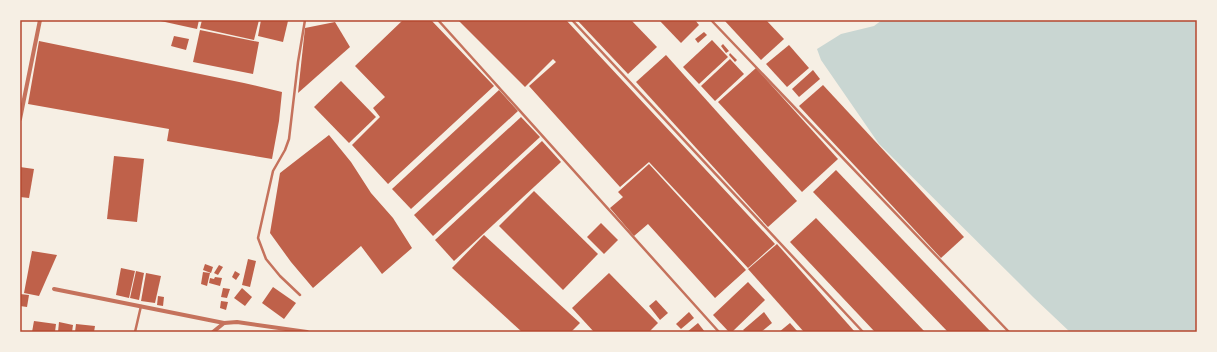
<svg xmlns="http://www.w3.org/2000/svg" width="1217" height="352" font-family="'Nunito Sans',sans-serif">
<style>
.water{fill:#c9d6d2}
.building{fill:#bf614a}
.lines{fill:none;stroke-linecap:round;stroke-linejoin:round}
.service{stroke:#c5725c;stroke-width:2.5}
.minor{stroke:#c5725c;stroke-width:4}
.neatline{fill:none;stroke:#b5482f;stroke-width:1.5}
</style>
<rect width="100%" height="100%" fill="#f6efe4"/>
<!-- water -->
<path class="water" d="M882 20H1197V332H1070L1033 297 879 144 821 60 817 49 841 34 874 26Z"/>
<!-- building -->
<g class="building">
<path d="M156 20H199L197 29Z"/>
<path d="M202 20H259L254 40 200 28Z"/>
<path d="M261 20 288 21 283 42 258 36Z"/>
<path d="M403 20H431L494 86 388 184 352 145 380 117 373 108 385 97 355 66Z"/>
<path d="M458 20H566L775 244 748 268 649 162 620 187 529 86 556 62 553 59 525 87Z"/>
<path d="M577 20H631L657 47 628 74Z"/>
<path d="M659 20H695L699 25 681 43Z"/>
<path d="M724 20H766L784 39 761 60Z"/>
<path d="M335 22 350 47 298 93 305 28Z"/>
<path d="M200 30 259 42 253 74 193 62Z"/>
<path d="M704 32 707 35 698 43 695 39Z"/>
<path d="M174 36 189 39 186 50 171 46Z"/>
<path d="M712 40 728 57 699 84 683 67Z"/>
<path d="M39 41 244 83 282 92 279 121 272 159 167 141 169 129 28 104Z"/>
<path d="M723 44 729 51 726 53 721 46Z"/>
<path d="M789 45 809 68 787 87 766 64Z"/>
<path d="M730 53 737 60 735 62 729 55Z"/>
<path d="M666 55 797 201 768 227 636 82Z"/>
<path d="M730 59 744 74 715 101 701 86Z"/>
<path d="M756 68 838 159 802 192 718 102Z"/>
<path d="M813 70 820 79 799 97 792 89Z"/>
<path d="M341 81 376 117 349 143 314 107Z"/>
<path d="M823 85 964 237 941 258 799 106Z"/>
<path d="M499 90 518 111 411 209 392 189Z"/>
<path d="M521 117 540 137 433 236 414 215Z"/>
<path d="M329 135 351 162 371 193 393 218 412 248 382 274 361 246 313 288 291 262 270 233 280 173Z"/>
<path d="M542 141 561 162 454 261 435 240Z"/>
<path d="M114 156 144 159 137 222 107 219Z"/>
<path d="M649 164 746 270 715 298 648 224 634 236 610 208 623 197 618 192Z"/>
<path d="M20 167 34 169 29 198 20 197Z"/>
<path d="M836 170 991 332H948L813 192Z"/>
<path d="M534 191 598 254 563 290 499 226Z"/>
<path d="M816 218 925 332H875L790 242Z"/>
<path d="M601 223 618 240 604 254 587 237Z"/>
<path d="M484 235 580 323 571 332H522L452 268Z"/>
<path d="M777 244 855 332H804L748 269Z"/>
<path d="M32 251 57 255 39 296 24 293Z"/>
<path d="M248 259 256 261 250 287 242 285Z"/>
<path d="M205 264 213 267 211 273 203 270Z"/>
<path d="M219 265 223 267 218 275 214 273Z"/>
<path d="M121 268 135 271 129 298 116 295Z"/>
<path d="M136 271 144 273 139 300 130 298Z"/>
<path d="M235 271 240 274 236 280 232 277Z"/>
<path d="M203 272 210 273 207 286 201 284Z"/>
<path d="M146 273 161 276 155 303 141 301Z"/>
<path d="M609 273 658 323 649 332H594L572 308Z"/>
<path d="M215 277 222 278 220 286 209 283 210 278 214 279Z"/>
<path d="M748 282 765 300 732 332H729L713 315Z"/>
<path d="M273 287 296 303 284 319 262 303Z"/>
<path d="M223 288 230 289 227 298 221 297Z"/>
<path d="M242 288 252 297 245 306 234 298Z"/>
<path d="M20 294 29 295 27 307 20 306Z"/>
<path d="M158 296 164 297 163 306 157 305Z"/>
<path d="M656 300 668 313 660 320 649 306Z"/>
<path d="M221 301 228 302 226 310 220 308Z"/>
<path d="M689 312 694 318 681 329 676 324Z"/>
<path d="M764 312 772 323 761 332H745L743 330Z"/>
<path d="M34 321 56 324 55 332H32Z"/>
<path d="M59 322 73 325 72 332H58Z"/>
<path d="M698 323 705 332H687Z"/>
<path d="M790 323 798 332H779Z"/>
<path d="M76 324 95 326 94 332H75Z"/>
</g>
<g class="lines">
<!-- service -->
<g class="service">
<path d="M438 20 719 332"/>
<path d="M572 20 863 332"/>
<path d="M711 20 1009 332"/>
<path d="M300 295 280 276 266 259 258 238 273 171 285 150 289 139 298 62 305 20"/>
<path d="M135 332 141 306"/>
</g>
<!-- minor -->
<g class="minor">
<path d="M20 119 40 20"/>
<path d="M54 289 224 323"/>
<path d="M213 332 224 323 237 322 307 332"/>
</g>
</g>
<!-- border -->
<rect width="1217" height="352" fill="none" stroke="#f6efe4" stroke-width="42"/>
<rect x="21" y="21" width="1175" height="310" class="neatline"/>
</svg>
